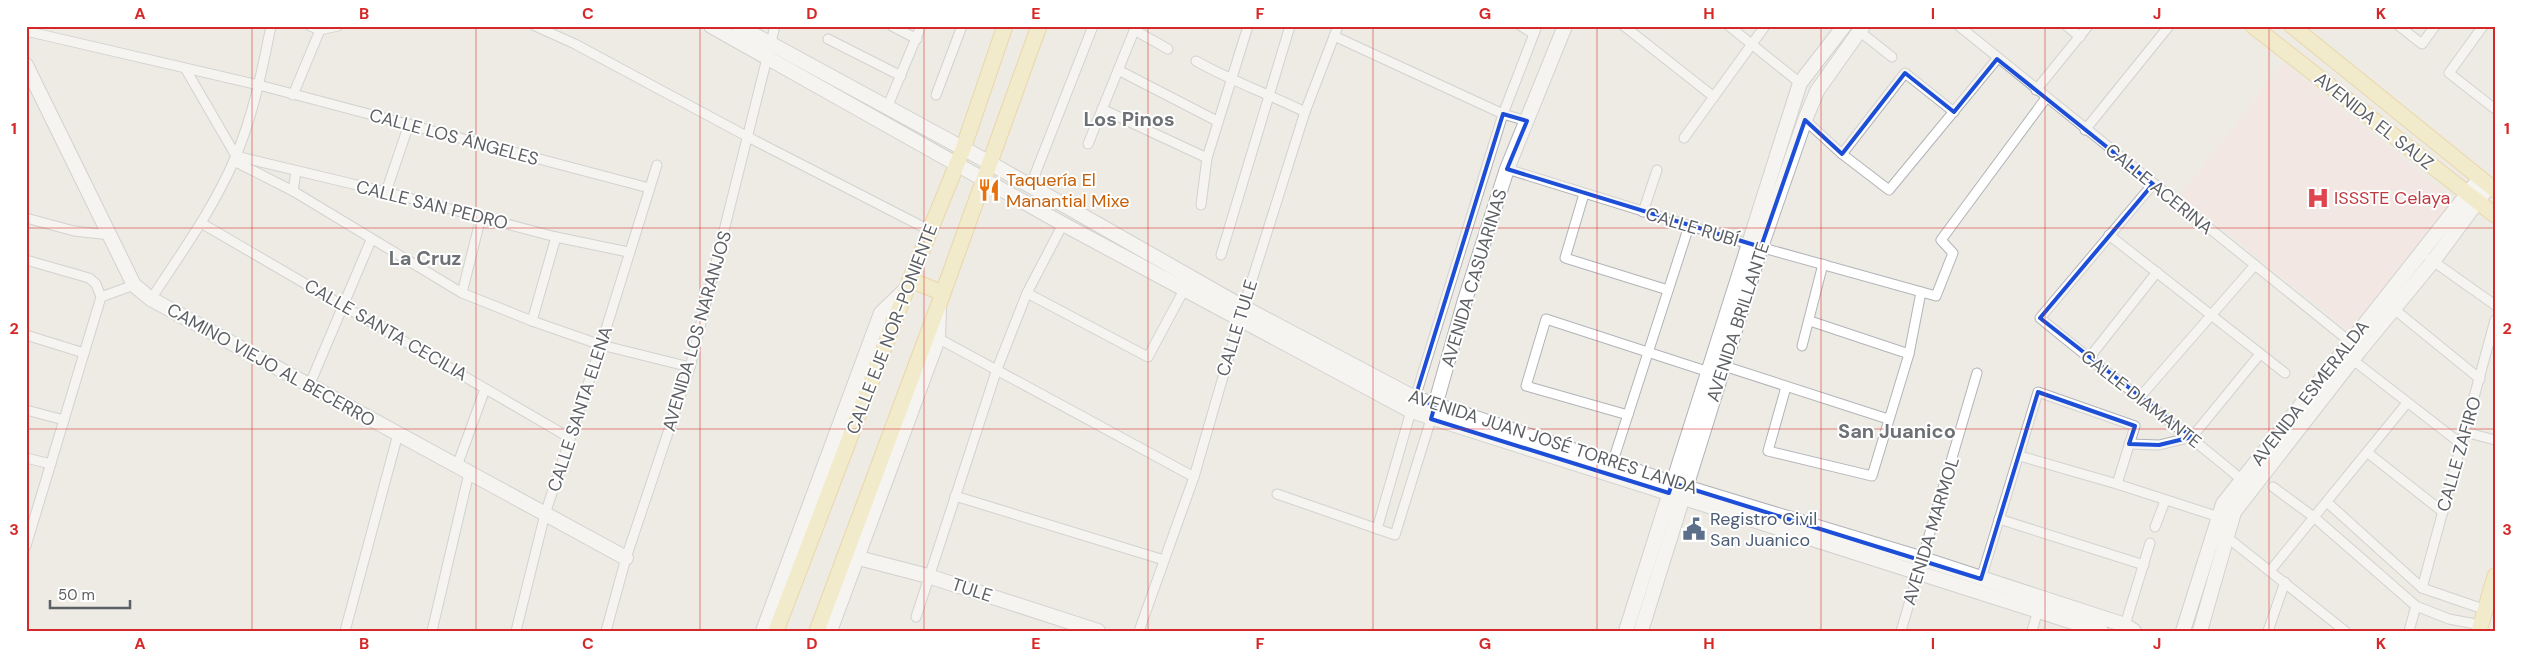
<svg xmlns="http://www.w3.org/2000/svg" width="2521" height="657" font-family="'DM Sans',sans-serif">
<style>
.medical{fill:#f9e2e1}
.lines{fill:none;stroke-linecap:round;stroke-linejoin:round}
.street-casing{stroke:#b1b4b8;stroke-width:11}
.secondary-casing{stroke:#b0b3b8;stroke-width:16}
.primary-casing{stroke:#e6be64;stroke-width:17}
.street{stroke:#fff;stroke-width:9}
.secondary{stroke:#fff;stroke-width:14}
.primary{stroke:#f9eaad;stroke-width:15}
.marked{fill:none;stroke:#1d4ed8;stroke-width:4;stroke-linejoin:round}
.grid{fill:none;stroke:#d62828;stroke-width:1;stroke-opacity:0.55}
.labels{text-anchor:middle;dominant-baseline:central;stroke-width:4;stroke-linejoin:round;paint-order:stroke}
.street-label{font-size:18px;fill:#5c5f63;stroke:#fff}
.food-label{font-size:18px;fill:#c56008;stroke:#fff;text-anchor:start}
.health-label{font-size:18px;fill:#be3a42;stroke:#fff;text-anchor:start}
.service-label{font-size:18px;fill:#4e5e75;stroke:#fff;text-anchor:start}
.quarter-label{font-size:20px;font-weight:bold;fill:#6d7175;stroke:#fff}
.neatline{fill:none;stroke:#d62828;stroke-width:2}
.grid-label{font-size:16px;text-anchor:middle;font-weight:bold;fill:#d62828}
</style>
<rect width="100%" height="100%" fill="#edebe4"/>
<!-- medical -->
<path class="medical" d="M2283 63 2456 201 2350 332 2180 195Z"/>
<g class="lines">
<defs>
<g id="street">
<path d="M310 26 320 30 338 26"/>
<path d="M535 26 575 44 748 137 929 230"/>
<path d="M892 26 917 39"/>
<path d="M1521 26 1534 34"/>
<path d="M1624 26 1714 97"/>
<path d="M1729 26 1800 83"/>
<path d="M1959 26 2354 345"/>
<path d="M2067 26 2080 37"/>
<path d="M2399 26 2422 44 2435 26"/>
<path d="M2483 26 2449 73 2495 109"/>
<path d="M26 31 259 85 649 188"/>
<path d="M1136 31 1168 49"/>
<path d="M1859 31 1892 57"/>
<path d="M1334 36 1503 114 1527 121"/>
<path d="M828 39 901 76"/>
<path d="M1196 61C1231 81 1269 94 1305 112"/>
<path d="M185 68 236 156 386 192 556 237 628 252"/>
<path d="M1118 70 1217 121"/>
<path d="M2036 90 2088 26"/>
<path d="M293 95 320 30"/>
<path d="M936 95 962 26"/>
<path d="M887 108 921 26"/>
<path d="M1102 109 1207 158"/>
<path d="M1805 120 1842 154 1889 190 1997 59"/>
<path d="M2085 130 2169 26"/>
<path d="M1684 138 1765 26"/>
<path d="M1088 144 1136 26"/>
<path d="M1842 154 1905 73 1954 112"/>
<path d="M234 161 293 191 462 293 532 321 601 345 690 367"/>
<path d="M1507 169 1749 244 1936 296 1953 253 1941 240 2046 98"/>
<path d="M2153 184 2040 318C2106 373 2176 424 2242 480"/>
<path d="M1030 187 1093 26"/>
<path d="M293 191 296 171"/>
<path d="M386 192 409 124"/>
<path d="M1584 194 1565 258 1668 290"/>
<path d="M1201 205 1207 158 1248 26"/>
<path d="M1643 212 1657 170"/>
<path d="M26 218 74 231 110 235"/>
<path d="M201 223 570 438"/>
<path d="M2109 235 2285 373"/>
<path d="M1221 255 1290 26"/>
<path d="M2430 259 2495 305"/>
<path d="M26 260 89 278 96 284 101 297"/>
<path d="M462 293 481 217"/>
<path d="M1027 293 1148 357 1185 288"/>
<path d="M151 299C181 253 214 208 235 158 253 116 262 71 271 26"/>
<path d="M2394 309 2480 379"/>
<path d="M532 321 556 237"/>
<path d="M1810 321 1909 354"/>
<path d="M26 335 84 353"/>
<path d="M934 336 1194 477"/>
<path d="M1802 346 1823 264"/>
<path d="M2089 358 2157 272"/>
<path d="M2353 360 2460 443"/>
<path d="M1724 366 1888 419"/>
<path d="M309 386 371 240"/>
<path d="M1786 387 1768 451 1872 476 1909 354 1921 292"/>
<path d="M2139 398 2255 265"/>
<path d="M26 410 64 420"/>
<path d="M1628 415 1526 386 1546 319 1709 372"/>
<path d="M2465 432 2495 440"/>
<path d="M2129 444 2159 445 2192 437 2260 354"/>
<path d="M2368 453 2443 512"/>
<path d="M2020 456 2117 484 2219 517"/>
<path d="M26 458 51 464"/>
<path d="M1612 464 1689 226"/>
<path d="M457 466 485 389"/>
<path d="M2273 487 2315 518 2416 606 2449 619 2481 625"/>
<path d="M1277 494 1395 535 1431 419"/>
<path d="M955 496 1164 560"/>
<path d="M2328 503 2422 588 2486 610"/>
<path d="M1999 519 2144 565"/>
<path d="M2155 527 2165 501"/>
<path d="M1377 529 1411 411 1503 114 1537 26"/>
<path d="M2228 538 2345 631"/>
<path d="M26 546 101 297 134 285"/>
<path d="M2270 571 2407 403"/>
<path d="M1981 579 2038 392 2135 426 2117 484"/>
<path d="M2422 588 2495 320"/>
<path d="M916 617 997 369 1027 293 1063 224"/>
<path d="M2125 625 2150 543"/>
<path d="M345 631 398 434"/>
<path d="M432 631 469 473"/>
<path d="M516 631 545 514 601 345 657 165"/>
<path d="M606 631 626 558 690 367 775 26"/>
<path d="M1139 631 1194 477 1240 318 1305 112 1338 26"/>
<path d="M1901 631 1977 373"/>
<path d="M2032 631 2039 606"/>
<path d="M2268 631 2285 582"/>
<path d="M2409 631 2416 606"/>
</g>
<g id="secondary">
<path d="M711 26 1063 224 1411 411 2101 631"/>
<path d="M738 26 990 163 1243 307 1415 398 1672 483 1923 559 2125 625 2134 631"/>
<path d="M26 65 134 285 151 299 626 558"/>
<path d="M1433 413 1465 300 1507 169 1565 26"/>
<path d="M851 556 928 576 1098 631"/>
<path d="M763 631 881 313 907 288"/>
<path d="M830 631 938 339 939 308"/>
<path d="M1626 631 1800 83 1844 26"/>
<path d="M1641 631 1761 247 1805 120 1817 91 1863 26"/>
<path d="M2183 631 2223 504 2480 178"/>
<path d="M2200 631 2234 512 2360 350 2434 260 2489 186"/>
</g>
<g id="primary">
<path d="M2253 26 2495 215"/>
<path d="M2292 26 2495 190"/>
<path d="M910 280 943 293"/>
<path d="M776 631 910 280 963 149 1005 26"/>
<path d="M817 631 943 293 1039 26"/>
<path d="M2479 631 2495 576"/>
</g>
</defs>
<!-- street casing -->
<use href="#street" class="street-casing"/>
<!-- secondary casing -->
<use href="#secondary" class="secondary-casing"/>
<!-- primary casing -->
<use href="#primary" class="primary-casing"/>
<!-- street -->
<use href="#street" class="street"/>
<!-- secondary -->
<use href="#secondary" class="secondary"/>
<!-- primary -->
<use href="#primary" class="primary"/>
</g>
<!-- marked area -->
<path d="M0 0H2521V657H0ZM1997 59 2153 184 2040 318 2192 437 2159 445 2129 444 2135 426 2038 392 1981 579 1685 487 1672 483 1669 493 1431 419 1435 405 1415 398 1503 114 1527 121 1507 169 1761 247 1805 120 1842 154 1905 73 1954 112Z" fill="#edebe4" fill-opacity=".55" fill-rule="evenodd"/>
<path class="marked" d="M1997 59 2153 184 2040 318 2192 437 2159 445 2129 444 2135 426 2038 392 1981 579 1685 487 1672 483 1669 493 1431 419 1435 405 1415 398 1503 114 1527 121 1507 169 1761 247 1805 120 1842 154 1905 73 1954 112Z"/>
<!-- grid -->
<path class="grid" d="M252 26V631M476 26V631M700 26V631M924 26V631M1148 26V631M1373 26V631M1597 26V631M1821 26V631M2045 26V631M2269 26V631M26 228H2495M26 429H2495"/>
<!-- icons -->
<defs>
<symbol id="restaurant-bare" viewBox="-9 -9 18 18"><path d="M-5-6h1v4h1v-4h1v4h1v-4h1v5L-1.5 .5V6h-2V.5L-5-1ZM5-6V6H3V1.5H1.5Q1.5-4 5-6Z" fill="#e8710a" stroke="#fff" stroke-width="2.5" paint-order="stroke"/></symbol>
<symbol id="hospital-bare" viewBox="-9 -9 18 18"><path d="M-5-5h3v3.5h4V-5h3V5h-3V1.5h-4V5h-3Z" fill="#e0444e" stroke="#fff" stroke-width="2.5" paint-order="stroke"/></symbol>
<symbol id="civic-bare" viewBox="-9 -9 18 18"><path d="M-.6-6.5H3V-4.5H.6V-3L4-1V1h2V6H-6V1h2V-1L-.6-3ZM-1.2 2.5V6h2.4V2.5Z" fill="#5c6f8a" stroke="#fff" stroke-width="2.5" paint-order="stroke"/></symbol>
</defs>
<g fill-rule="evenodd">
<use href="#restaurant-bare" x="973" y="174" width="32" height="32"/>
<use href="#hospital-bare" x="2302" y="182" width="32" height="32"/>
<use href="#civic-bare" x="1678" y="513" width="32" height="32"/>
</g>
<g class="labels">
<!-- street labels -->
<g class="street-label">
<text transform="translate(2374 121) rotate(38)">AVENIDA EL SAUZ</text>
<text transform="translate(454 137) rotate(15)">CALLE LOS ÁNGELES</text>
<text transform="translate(2159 189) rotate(39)">CALLE ACERINA</text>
<text transform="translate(432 205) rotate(14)">CALLE SAN PEDRO</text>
<text transform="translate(1692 227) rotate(17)">CALLE RUBÍ</text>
<text transform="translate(1474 278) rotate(-73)">AVENIDA CASUARINAS</text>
<text transform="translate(1738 322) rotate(-72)">AVENIDA BRILLANTE</text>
<text transform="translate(1237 328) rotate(-73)">CALLE TULE</text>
<text transform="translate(892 329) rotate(-69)">CALLE EJE NOR-PONIENTE</text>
<text transform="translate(386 330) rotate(30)">CALLE SANTA CECILIA</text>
<text transform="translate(697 331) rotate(-74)">AVENIDA LOS NARANJOS</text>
<text transform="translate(271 365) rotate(29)">CAMINO VIEJO AL BECERRO</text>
<text transform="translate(2310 393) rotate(-52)">AVENIDA ESMERALDA</text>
<text transform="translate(2141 399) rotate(38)">CALLE DIAMANTE</text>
<text transform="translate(580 409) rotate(-72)">CALLE SANTA ELENA</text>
<text transform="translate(1553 442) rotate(18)">AVENIDA JUAN JOSÉ TORRES LANDA</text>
<text transform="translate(2459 454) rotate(-74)">CALLE ZAFIRO</text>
<text transform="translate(1931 531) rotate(-73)">AVENIDA MARMOL</text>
<text transform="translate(972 590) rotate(18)">TULE</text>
</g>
<!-- food labels -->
<g class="food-label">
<text x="1006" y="180">Taquería El<tspan x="1006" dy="21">Manantial Mixe</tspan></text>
</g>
<!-- health labels -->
<g class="health-label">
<text x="2334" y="198">ISSSTE Celaya</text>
</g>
<!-- service labels -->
<g class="service-label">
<text x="1710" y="519">Registro Civil<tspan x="1710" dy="21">San Juanico</tspan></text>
</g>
<!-- quarter labels -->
<g class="quarter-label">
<text x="1129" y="119">Los Pinos</text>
<text x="425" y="258">La Cruz</text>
<text x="1897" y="431">San Juanico</text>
</g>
</g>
<!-- border -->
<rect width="2521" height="657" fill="none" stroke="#ffffff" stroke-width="55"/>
<!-- scale -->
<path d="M50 600v8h80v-8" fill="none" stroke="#5c5f63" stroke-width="2.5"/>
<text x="58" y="600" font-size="15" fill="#5c5f63" stroke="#ffffff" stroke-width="4" paint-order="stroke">50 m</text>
<rect x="28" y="28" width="2466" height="602" class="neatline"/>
<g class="grid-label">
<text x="140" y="19">A</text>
<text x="364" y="19">B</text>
<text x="588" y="19">C</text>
<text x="812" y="19">D</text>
<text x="1036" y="19">E</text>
<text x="1260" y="19">F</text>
<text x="1485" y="19">G</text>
<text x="1709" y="19">H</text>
<text x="1933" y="19">I</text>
<text x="2157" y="19">J</text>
<text x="2381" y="19">K</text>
<text x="14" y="134">1</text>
<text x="2507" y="134">1</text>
<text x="14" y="334">2</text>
<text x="2507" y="334">2</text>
<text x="14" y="535">3</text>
<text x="2507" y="535">3</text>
<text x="140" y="649">A</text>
<text x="364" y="649">B</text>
<text x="588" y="649">C</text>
<text x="812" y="649">D</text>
<text x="1036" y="649">E</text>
<text x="1260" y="649">F</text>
<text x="1485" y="649">G</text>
<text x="1709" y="649">H</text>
<text x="1933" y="649">I</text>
<text x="2157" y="649">J</text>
<text x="2381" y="649">K</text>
</g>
</svg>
